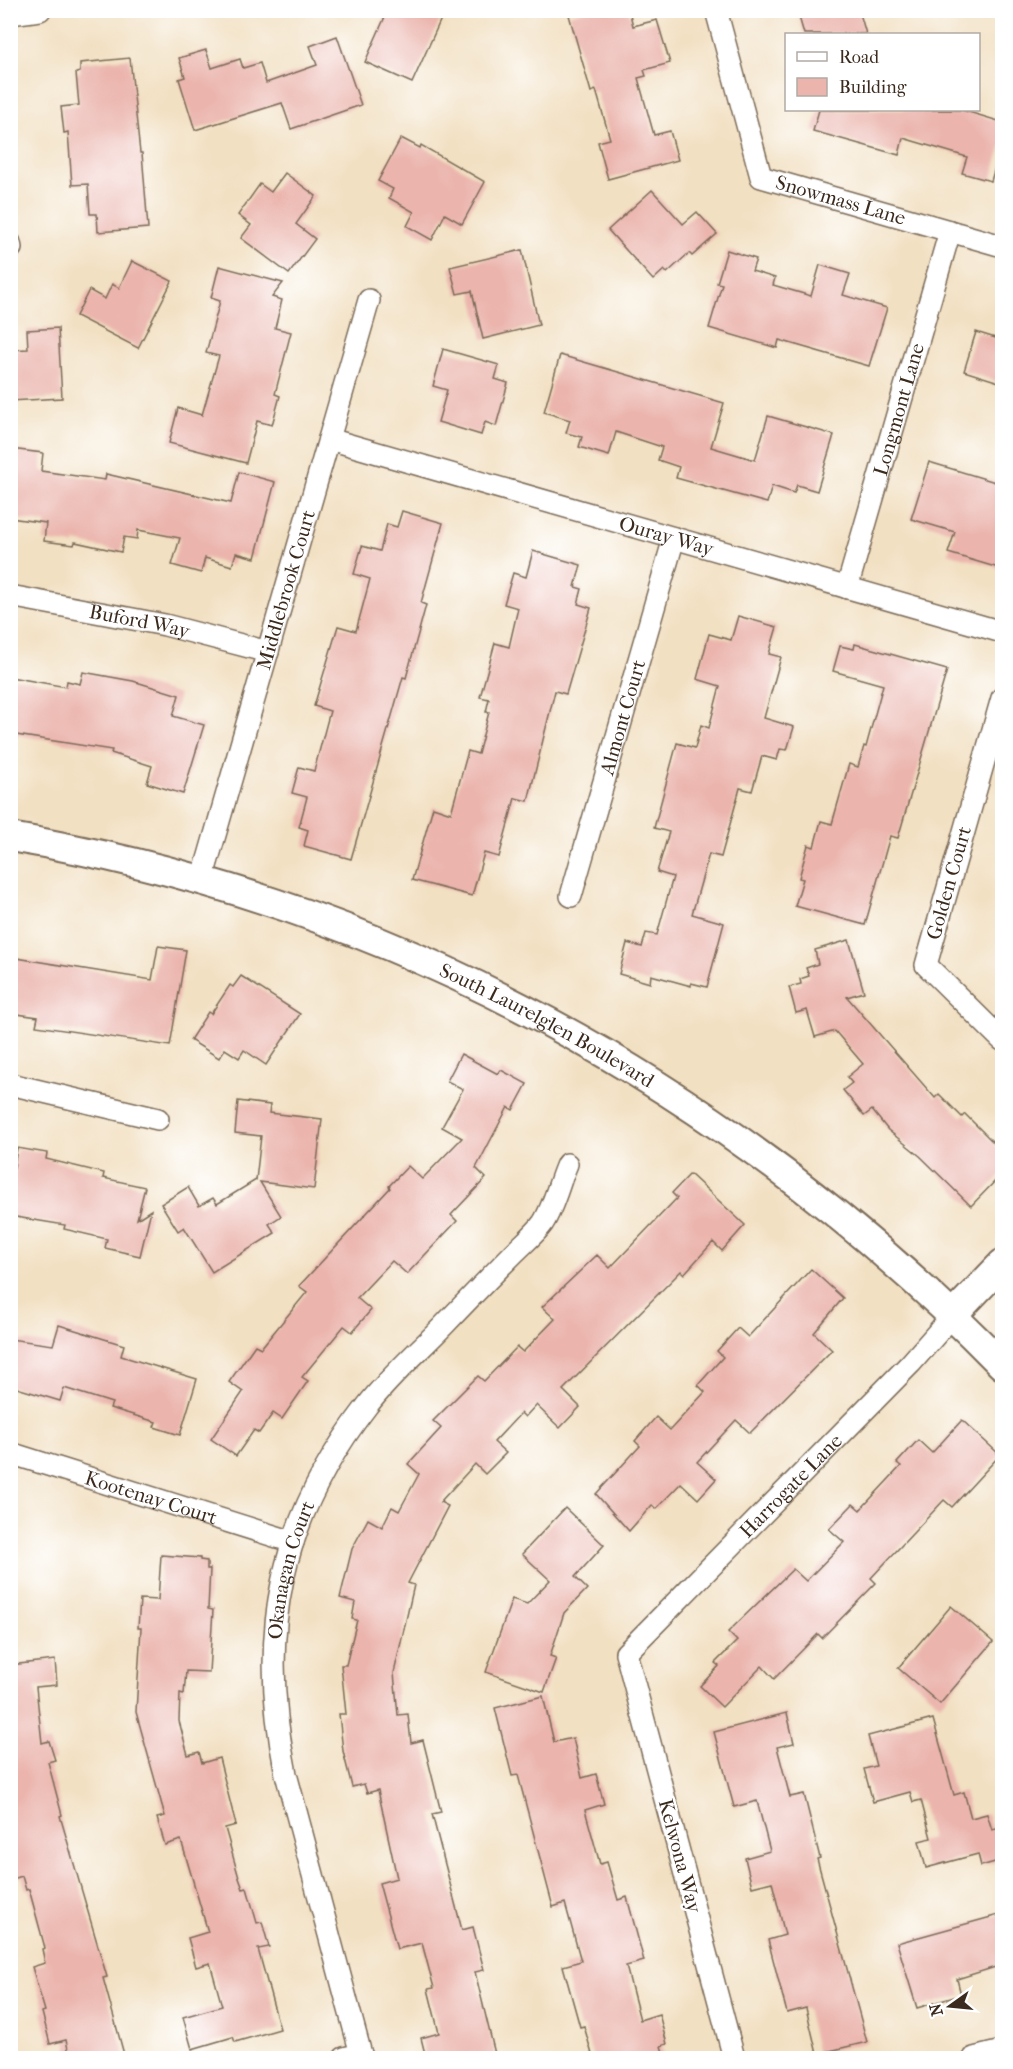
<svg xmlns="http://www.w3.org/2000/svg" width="1013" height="2069" font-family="'IM FELL French Canon',serif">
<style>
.building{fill:#ebb5ad}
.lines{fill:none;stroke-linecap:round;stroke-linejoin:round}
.street-casing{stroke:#7b6a57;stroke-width:24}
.secondary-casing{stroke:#7b6a57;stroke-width:32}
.street{stroke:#fff;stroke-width:21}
.secondary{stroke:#fff;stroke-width:28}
.labels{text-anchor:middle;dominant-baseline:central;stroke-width:5;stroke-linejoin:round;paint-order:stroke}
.street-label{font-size:20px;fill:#3b2a1e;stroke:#fff}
</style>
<rect width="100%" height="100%" fill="#fff"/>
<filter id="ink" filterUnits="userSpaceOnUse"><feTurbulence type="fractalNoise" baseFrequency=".0167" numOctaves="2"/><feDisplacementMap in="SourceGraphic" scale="12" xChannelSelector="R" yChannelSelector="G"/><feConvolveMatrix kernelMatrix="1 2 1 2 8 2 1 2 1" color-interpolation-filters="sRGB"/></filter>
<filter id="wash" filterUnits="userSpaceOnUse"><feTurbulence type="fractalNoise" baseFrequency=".008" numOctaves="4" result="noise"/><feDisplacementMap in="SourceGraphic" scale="24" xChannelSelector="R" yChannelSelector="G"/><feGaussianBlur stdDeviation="1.35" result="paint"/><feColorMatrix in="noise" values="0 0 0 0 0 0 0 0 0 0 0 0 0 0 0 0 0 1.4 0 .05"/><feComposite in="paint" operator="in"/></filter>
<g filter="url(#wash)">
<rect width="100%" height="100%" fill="#f2e0c2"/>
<g id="blocks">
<!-- building -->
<g class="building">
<path d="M388 10H445L412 83 365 62Z"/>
<path d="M586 10H629L633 26 657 20 670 63 644 70 646 76 638 78 654 135 670 131 678 160 608 179 598 142 610 139 596 90 591 92 569 15Z"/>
<path d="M797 10H859L866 34H804Z"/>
<path d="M337 36 361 105 291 129 282 103 195 130 179 79 185 77 179 58 206 50 212 68 240 59 243 68 260 63 266 83 317 65 310 46Z"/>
<path d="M130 58 140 153H142L148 228 98 232 97 214H90L88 184 72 185 68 132 64 133 61 107 79 105 76 73 80 72V63Z"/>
<path d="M819 110H962L1002 122V144L991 181 962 173 967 157 903 138 899 155 813 131Z"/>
<path d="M401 138 420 148 421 145 485 182 462 224 445 214 432 240 407 226 414 212 389 198 393 189 378 181Z"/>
<path d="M285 173 316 196 296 224 315 239 289 274 241 238 251 225 238 215 260 184 271 192Z"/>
<path d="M652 190 683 224 697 212 717 234 692 256 689 253 667 273 664 270 653 280 608 230Z"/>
<path d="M522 250 539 325 483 339 472 291 457 294 450 267Z"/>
<path d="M727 250 756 259 752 271 775 278 773 285 811 296 820 265 850 274 843 295 887 308 869 366 779 340 777 348 709 328 722 284 717 283Z"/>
<path d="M132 261 172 281 138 348 76 316 89 290 105 299 112 284 119 288Z"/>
<path d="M219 266 283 283 272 297 282 300 275 328 291 332 275 394 280 396 272 425 257 421 246 463 169 443 178 408 202 415 219 356 206 353 220 301 211 298Z"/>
<path d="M58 328 62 398 10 401V350L28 349 27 330Z"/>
<path d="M976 332 1002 340V383L964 371Z"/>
<path d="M443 349 499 365 495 379 508 383 496 426 485 422 481 435 438 422 447 390 433 386Z"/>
<path d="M560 355 724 403 711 447 755 460 768 416 834 435 817 491 797 485 794 493 772 486 767 503 676 478 679 467 658 460 662 447 616 432 609 456 579 447 582 437 566 433 570 420 544 412Z"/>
<path d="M10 449 43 453 41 471 105 480 106 474 231 503 239 472 275 482 255 558 236 553 232 566 205 558 201 573 172 565 180 538 138 530 137 539 124 537 121 552 75 542 74 545 44 541 46 523 10 518Z"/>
<path d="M929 462 1002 484V569L948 553 955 532 911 519Z"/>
<path d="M402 511 443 523 421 603 426 605 406 678 403 677 351 859 304 846 308 830 299 827 307 797 292 793 299 767 314 771 330 711 314 706 338 626 356 631 370 579 354 574 362 546 380 551 387 524 397 527Z"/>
<path d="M533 551 581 565 575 587 582 589 578 604 591 608 566 694 555 691 528 801 515 798 499 857 484 853 472 896 412 880 433 807 451 813 468 751 478 754 489 712H486L489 699 480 697 495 643 509 647 518 608 504 604 513 573 526 577Z"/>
<path d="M738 616 777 627 769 654 781 657 764 718 794 727 787 750 780 749 777 760 762 756 752 791 740 788 721 857 709 854 692 914 724 923 707 987 691 983V986L651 975 650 983 619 974 627 943 642 947 646 933 657 935 673 877 657 872 669 832 654 828 677 743 695 748 701 725 709 728 720 686 697 679 709 634 731 640Z"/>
<path d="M855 644 947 670 898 838 890 836 865 925 795 906 803 879 799 878 808 845 814 847 821 821 832 824 849 764 858 767 864 746 866 747 883 685 833 671 840 646 854 649Z"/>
<path d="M83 672 133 681 179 695 173 716 204 725 183 794 147 783 152 766 111 753 112 750 10 734V677L66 687 67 681 80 684Z"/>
<path d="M849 940 864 992 847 997 935 1098 939 1094 962 1117 965 1114 1002 1151V1174L971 1206 920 1156 888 1130 872 1110 864 1116 843 1090 852 1083 847 1077 863 1064 835 1031 815 1037 807 1010 796 1013 789 987 801 984 800 979 809 976 806 968 818 964 815 950Z"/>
<path d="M158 946 186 950 170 1046 36 1026 38 1017 10 1013V957L152 980Z"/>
<path d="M241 976 300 1014 266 1065 244 1050 239 1058 225 1049 219 1058 190 1040 208 1012 211 1014 230 985 233 987Z"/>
<path d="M461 1054 498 1074 501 1070 527 1084 513 1110 508 1107 476 1168 486 1178 451 1215 457 1221 407 1274 392 1261 357 1298 371 1310 352 1332 344 1326 302 1377 308 1381 282 1419 273 1413 259 1433 254 1430 236 1456 211 1439 243 1392 229 1382 255 1345 261 1348 307 1292 299 1286 390 1188 389 1186 408 1166 422 1179 462 1138 442 1127 463 1089 447 1081Z"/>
<path d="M238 1101 270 1105 269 1113 322 1119 314 1189 260 1182 281 1216 269 1224 275 1233 212 1272 184 1227 178 1231 161 1204 188 1187 199 1206 213 1198 217 1204 256 1180 261 1136 235 1133Z"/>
<path d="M17 1148 47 1153 46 1159 104 1173 103 1178 145 1187 137 1219 151 1210 140 1256 105 1248 107 1239 64 1229 65 1225 10 1216V1167L14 1168Z"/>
<path d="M690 1174 745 1225 722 1251 713 1242 684 1274 681 1271 563 1390 580 1407 560 1428 536 1405 525 1417 521 1413 494 1442 506 1453 485 1474 475 1464 440 1502 448 1506 408 1583 414 1585 394 1673 398 1715 408 1714 411 1743 423 1740 441 1812 432 1814 462 1930 473 1927 484 1970 475 1972 496 2058H426L421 2038 439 2033 428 1989 434 1988 422 1943 397 1949 379 1883 397 1878 378 1790 367 1793 364 1784 352 1787 343 1751 339 1714H346L341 1665H346L357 1620 352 1619 355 1602 340 1598 352 1549 368 1519 382 1527 392 1507 399 1511 419 1474 408 1464 441 1428 433 1421 478 1376 484 1381 517 1347 523 1352 555 1319 542 1307 597 1255 610 1268 677 1198 672 1193Z"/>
<path d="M811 1269 843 1298 814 1333 832 1350 750 1433 736 1420 697 1462 716 1479 698 1499 681 1483 656 1509 652 1505 629 1531 596 1494 640 1446 635 1441 656 1417 670 1430 705 1392 698 1385 723 1357 717 1351 738 1328 748 1337Z"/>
<path d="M59 1325 124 1345 121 1356 197 1379 180 1435 154 1427 156 1422 110 1408 112 1403 64 1388 60 1401 10 1386V1339L53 1345Z"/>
<path d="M962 1420 1000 1455 952 1507 944 1500 871 1578 876 1583 822 1638 818 1634 774 1679 762 1666 722 1707 700 1686 719 1666 715 1663 737 1641 728 1632 793 1569 806 1581 844 1542 829 1529 853 1504 860 1510 901 1466 897 1463 918 1440 932 1453Z"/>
<path d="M565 1508 604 1545 575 1577 587 1589 564 1613 550 1656 556 1658 544 1692 486 1672 512 1599 527 1604 550 1580 522 1554Z"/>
<path d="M161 1555 200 1558V1560L207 1561V1569H210L208 1609 213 1610 209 1672 186 1671 184 1694 180 1693 179 1721 188 1755 199 1752 202 1763 219 1758 236 1825 225 1828 239 1878 243 1889 247 1888 257 1923 262 1922 269 1947 258 1949 280 2029 235 2042 233 2037 192 2049 183 2017 222 2006 210 1963 196 1967 188 1938 208 1932 181 1840 165 1845 157 1818 165 1816 136 1712 141 1628H138L140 1599 158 1600Z"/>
<path d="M951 1606 993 1642 940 1704 898 1668Z"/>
<path d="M55 1660 57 1685 36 1687 42 1743 49 1741 55 1760 48 1762 62 1815 60 1816 107 1977 103 1978 125 2058H76L74 2052 69 2054 66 2040 50 2044 42 2012 45 2011 32 1967 45 1963 42 1949 45 1948 29 1889 26 1890 22 1876 10 1880V1665Z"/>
<path d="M543 1696 554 1742 573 1738 582 1778 596 1774 604 1804 585 1810 600 1864 607 1862 618 1900 627 1897 644 1961 626 1966 640 2020 659 2014 667 2044 661 2046 665 2058H593L584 2026 580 2027 563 1966 581 1961 565 1903 553 1907 518 1775 512 1776 495 1708Z"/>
<path d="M787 1713 794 1743 777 1747 790 1797 804 1794 820 1858 817 1859 867 2042 817 2054 806 2008 787 2013 768 1940 785 1935 772 1882 752 1887 745 1858 770 1851 757 1801 734 1807 714 1732Z"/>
<path d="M933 1719 954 1795 964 1792 971 1818 987 1814 992 1830 1002 1828V1860L981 1866 978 1854 926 1868 919 1841 931 1838 921 1800 913 1802 910 1792 873 1802 864 1769 876 1766 868 1736Z"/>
<path d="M1002 1914V1965L957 1979 961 1995 917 2008 897 1943Z"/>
</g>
</g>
</g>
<g filter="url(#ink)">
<use href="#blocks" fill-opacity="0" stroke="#7b6a57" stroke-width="1.5"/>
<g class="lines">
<defs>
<g id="street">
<path id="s1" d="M716 10 761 177 1002 246"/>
<path d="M10 14 40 10"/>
<path d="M10 243 11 248"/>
<path id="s2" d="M329 439 1002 632"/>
<path id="s3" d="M847 588 950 231"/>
<path id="s4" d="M10 596 165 625 268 652"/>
<path d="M1002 698 926 965 1002 1040"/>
<path id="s5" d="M202 880 369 300"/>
<path id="s6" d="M571 896 674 538"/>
<path d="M10 1084 158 1119"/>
<path id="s7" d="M10 1453 293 1542"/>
<path d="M344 2058 361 2054"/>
<path id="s8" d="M362 2058 286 1774C257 1634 279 1520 367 1406 389 1377 419 1351 445 1324 468 1300 491 1276 515 1252 524 1243 536 1233 543 1223 554 1206 559 1182 567 1164"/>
<path id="s9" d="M734 2058 626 1653 911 1363 953 1315"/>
<path d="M974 2058 1002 2051"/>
</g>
<g id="secondary">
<path id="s10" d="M10 837C392 901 733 1090 1002 1365"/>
<path d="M953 1315 1002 1264"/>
</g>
</defs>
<!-- street casing -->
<use href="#street" class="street-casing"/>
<!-- secondary casing -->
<use href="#secondary" class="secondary-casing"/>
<!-- street -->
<use href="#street" class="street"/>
<!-- secondary -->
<use href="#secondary" class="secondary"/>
</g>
</g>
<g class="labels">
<!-- street labels -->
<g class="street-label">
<text stroke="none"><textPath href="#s1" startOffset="256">Snowmass Lane</textPath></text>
<text stroke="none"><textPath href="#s3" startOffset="186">Longmont Lane</textPath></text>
<text stroke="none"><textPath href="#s2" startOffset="351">Ouray Way</textPath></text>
<text stroke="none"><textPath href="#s5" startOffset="302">Middlebrook Court</textPath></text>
<text stroke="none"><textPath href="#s4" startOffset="132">Buford Way</textPath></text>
<text stroke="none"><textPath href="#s6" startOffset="186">Almont Court</textPath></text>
<text transform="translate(949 883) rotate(-74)">Golden Court</text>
<text stroke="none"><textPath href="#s10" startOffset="572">South Laurelglen Boulevard</textPath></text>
<text stroke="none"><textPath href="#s9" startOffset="654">Harrogate Lane</textPath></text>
<text stroke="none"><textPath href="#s7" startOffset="148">Kootenay Court</textPath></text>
<text stroke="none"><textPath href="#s8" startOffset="501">Okanagan Court</textPath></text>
<text transform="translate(680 1856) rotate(75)">Kelwona Way</text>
</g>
</g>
<!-- margin -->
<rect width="1013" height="2069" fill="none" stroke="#fff" stroke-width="36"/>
<!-- legend -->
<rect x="785" y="33" width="195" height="78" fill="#ffffff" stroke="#b1aaa5" stroke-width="1.5"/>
<rect x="797" y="52" width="30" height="9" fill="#ffffff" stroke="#b1aaa5" stroke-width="1.5"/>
<text x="839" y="63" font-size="18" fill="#3b2a1e">Road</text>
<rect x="797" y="78" width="30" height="18" fill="#ebb5ad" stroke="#b1aaa5" stroke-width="1.5"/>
<text x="839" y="93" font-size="18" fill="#3b2a1e">Building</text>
<!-- north arrow -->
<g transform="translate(950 2006) rotate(255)" stroke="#ffffff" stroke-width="4.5" paint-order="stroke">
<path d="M0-4.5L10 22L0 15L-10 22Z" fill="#3b2a1e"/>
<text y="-9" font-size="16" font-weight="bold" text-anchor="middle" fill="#3b2a1e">N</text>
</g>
</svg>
